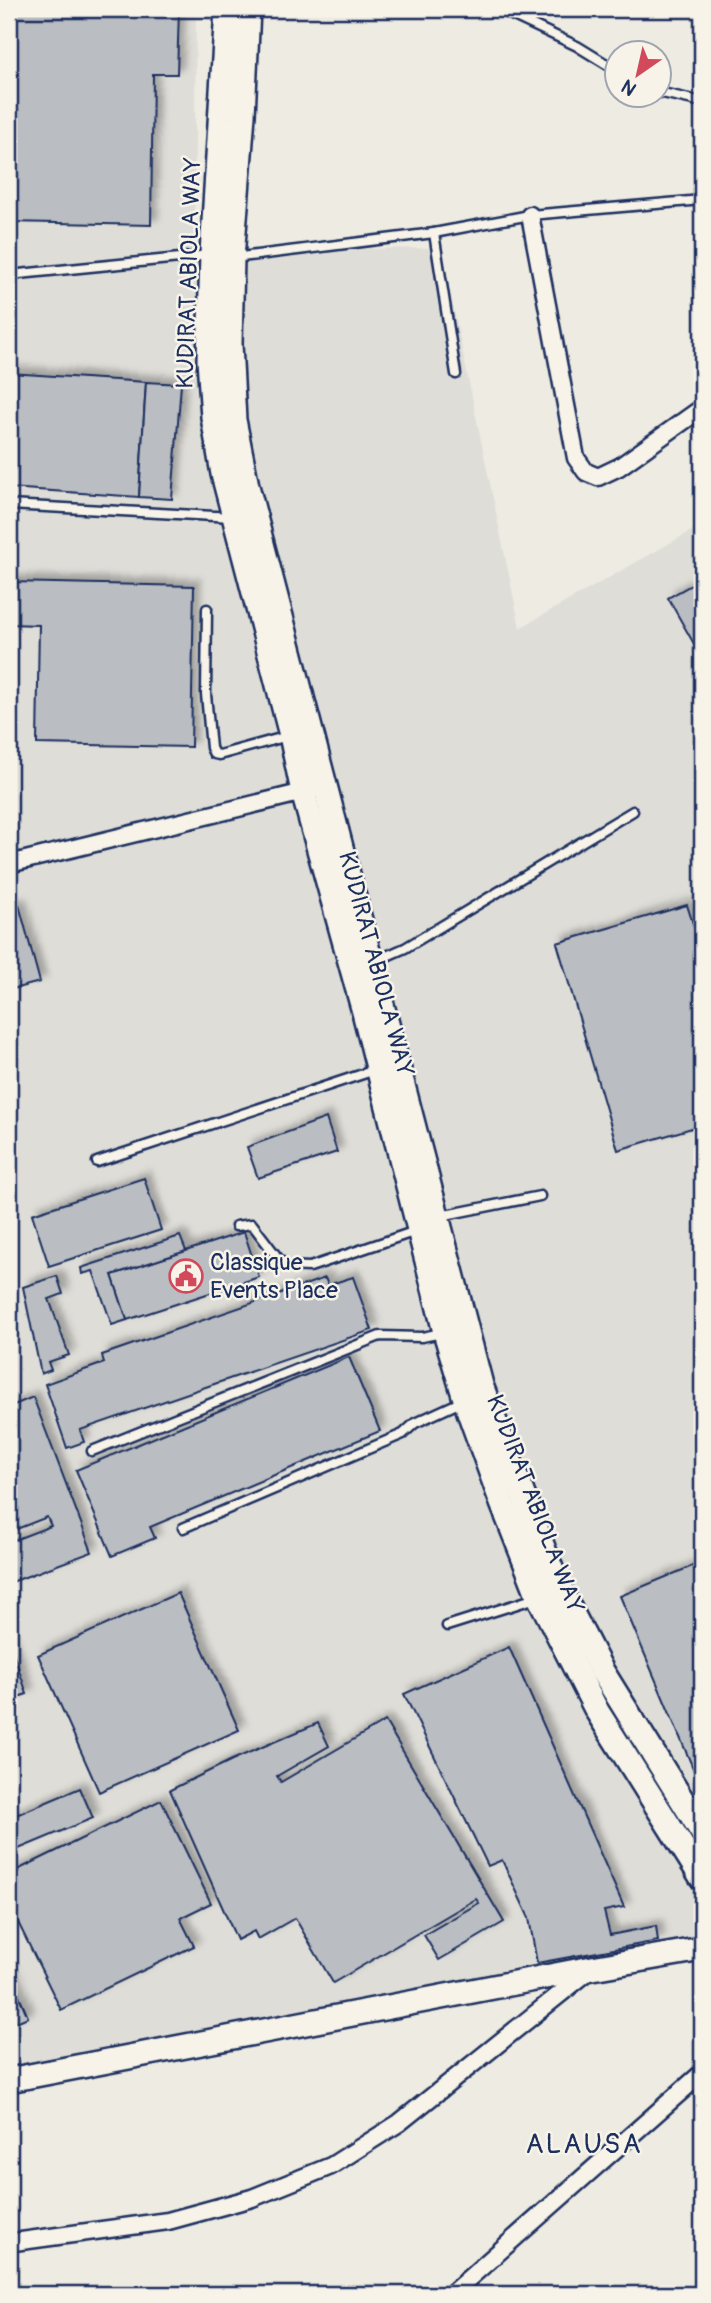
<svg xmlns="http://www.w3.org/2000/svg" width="711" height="2303" font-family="Pangolin,sans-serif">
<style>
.built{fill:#deddd8}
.building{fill:#babdc2;stroke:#1b2f5e;stroke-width:2;filter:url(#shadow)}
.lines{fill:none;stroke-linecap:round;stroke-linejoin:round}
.lane-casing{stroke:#1b2f5e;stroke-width:13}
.street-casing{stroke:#1b2f5e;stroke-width:21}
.secondary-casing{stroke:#1b2f5e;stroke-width:28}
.lane{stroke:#f7f3e8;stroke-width:8}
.street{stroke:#f7f3e8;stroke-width:16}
.secondary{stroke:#f7f3e8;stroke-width:23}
.labels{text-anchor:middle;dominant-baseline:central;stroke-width:5;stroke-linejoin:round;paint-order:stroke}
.street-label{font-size:24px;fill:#1b2f5e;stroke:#f7f3e8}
.poi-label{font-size:24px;fill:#1b2f5e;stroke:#f7f3e8;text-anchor:start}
.quarter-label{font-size:28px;letter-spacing:2px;fill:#1b2f5e;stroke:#f7f3e8}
</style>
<defs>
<filter id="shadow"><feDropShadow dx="6" dy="-6" stdDeviation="3.5" flood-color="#0004"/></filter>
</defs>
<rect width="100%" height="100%" fill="#eeebe2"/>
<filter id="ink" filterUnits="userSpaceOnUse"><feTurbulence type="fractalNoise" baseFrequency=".0143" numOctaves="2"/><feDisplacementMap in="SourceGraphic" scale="14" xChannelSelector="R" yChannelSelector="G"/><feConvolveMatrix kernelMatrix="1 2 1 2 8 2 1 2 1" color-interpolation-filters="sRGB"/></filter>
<g filter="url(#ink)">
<!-- built -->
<path class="built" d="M9 9H196L194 251 441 248 520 628 702 525V1936L9 2067Z"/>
<!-- building -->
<g class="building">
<path d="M9 9H179L177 74H153L151 225 9 222Z"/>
<path d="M9 373 146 382 139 497 9 488Z"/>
<path d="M146 382 181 384 172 499 139 497Z"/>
<path d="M702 579V658L668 598Z"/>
<path d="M9 582 194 586 191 747 37 744 39 625 9 624Z"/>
<path d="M19 905 40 982 9 990V908Z"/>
<path d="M687 905 695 930 702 927V1125L618 1150 557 943Z"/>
<path d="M326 1118 337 1152 258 1178 247 1147Z"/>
<path d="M144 1178 161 1230 49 1266 32 1214Z"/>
<path d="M244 1232 259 1277 127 1320 112 1275Z"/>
<path d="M180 1236 186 1251 112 1275 127 1320 112 1325 93 1271 82 1274 81 1268Z"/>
<path d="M57 1276 63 1294 49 1299 69 1355 48 1362 51 1370 41 1374 23 1287Z"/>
<path d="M353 1277 372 1330 80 1430 84 1442 67 1448 45 1384 104 1363 102 1355 325 1278 328 1285Z"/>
<path d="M349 1357 380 1431 150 1527 155 1538 112 1556 76 1470Z"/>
<path d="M33 1397 92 1552 9 1583V1542L51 1526 47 1517 9 1532V1407Z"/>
<path d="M702 1562V1778L698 1780 620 1596Z"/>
<path d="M178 1593 239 1730 99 1792 38 1655Z"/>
<path d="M9 1640 27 1694 9 1700Z"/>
<path d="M509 1647 624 1907 604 1911 610 1935 656 1926 658 1941 537 1963 529 1918 502 1860 488 1866 404 1694Z"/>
<path d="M385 1721 504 1922 439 1960 424 1935 479 1903 476 1899 333 1983 295 1918 258 1939 254 1931 237 1940 170 1790 232 1760 318 1723 329 1746 277 1776 281 1782Z"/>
<path d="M80 1788 93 1818 9 1853V1818Z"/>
<path d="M161 1800 211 1903 180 1918 194 1946 61 2010 9 1904V1874Z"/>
<path d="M9 1973 28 2017 9 2025Z"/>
</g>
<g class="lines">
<defs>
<g id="lane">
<path d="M499 9 577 46 616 70"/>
<path d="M658 92 702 102"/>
<path d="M434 233 456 374"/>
<path d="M233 258 434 233 530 215 702 200"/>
<path d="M9 275 210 255"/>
<path d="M9 505 233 517"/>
<path d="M207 609 206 694 211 748 214 754 219 755 288 736"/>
<path d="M373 962 405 948 633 811"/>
<path d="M97 1162 375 1070"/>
<path d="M440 1216 540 1196"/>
<path d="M236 1226 252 1224 284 1266 310 1267 416 1231"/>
<path d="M92 1451 380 1336 422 1337 442 1333"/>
<path d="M183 1528 403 1434 415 1423 463 1401"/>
<path d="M447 1626 536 1598"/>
</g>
<g id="street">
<path d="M530 215 576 458 586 472 598 477 619 467 702 408"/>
<path d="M9 864 312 790"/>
<path d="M9 2240 14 2242 168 2221 252 2198 331 2166 399 2123 590 1970"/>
<path d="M451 2294 702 2073"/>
</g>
<g id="secondary">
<path d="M227 9 212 254 209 360 213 417 223 474 291 735 303 792 364 1012 445 1332 469 1412 502 1503 539 1597 597 1711 702 1878"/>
<path d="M248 9 243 115 232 258 230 344 234 420 247 486 481 1385 557 1584 602 1671 702 1832"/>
<path d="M9 2080 592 1968 702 1949"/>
</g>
</defs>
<!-- lane casing -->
<use href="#lane" class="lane-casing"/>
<!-- street casing -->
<use href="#street" class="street-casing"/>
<!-- secondary casing -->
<use href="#secondary" class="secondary-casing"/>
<!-- lane -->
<use href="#lane" class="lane"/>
<!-- street -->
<use href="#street" class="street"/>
<!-- secondary -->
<use href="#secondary" class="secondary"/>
</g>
</g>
<!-- icons -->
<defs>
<symbol id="civic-ring" viewBox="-11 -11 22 22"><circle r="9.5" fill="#f7f3e8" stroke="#d1495b" stroke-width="1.5"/><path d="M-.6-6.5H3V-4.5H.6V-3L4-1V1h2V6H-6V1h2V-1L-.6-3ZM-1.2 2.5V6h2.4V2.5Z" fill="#d1495b"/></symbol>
</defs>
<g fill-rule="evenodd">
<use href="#civic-ring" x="167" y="1257" width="38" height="38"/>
</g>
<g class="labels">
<!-- street labels -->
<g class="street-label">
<text transform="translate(189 273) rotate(-88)">KUDIRAT ABIOLA WAY</text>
<text transform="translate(376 964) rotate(75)">KUDIRAT ABIOLA WAY</text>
<text transform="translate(535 1504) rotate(69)">KUDIRAT ABIOLA WAY</text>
</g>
<!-- poi labels -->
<g class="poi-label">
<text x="210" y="1262">Classique<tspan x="210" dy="28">Events Place</tspan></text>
</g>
<!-- quarter labels -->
<g class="quarter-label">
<text x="584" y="2144">ALAUSA</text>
</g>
</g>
<!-- margin -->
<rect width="711" height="2303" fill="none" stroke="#f7f3e8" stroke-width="35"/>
<rect x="18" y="18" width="676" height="2268" fill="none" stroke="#1b2f5e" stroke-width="2.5" filter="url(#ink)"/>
<!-- north arrow -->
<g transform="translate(638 74) rotate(214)"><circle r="33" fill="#f7f3e8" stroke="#9fa5b1" stroke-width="2"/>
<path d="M0-5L12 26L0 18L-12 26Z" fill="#d1495b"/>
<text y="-10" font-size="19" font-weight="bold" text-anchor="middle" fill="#1b2f5e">N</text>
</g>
</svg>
